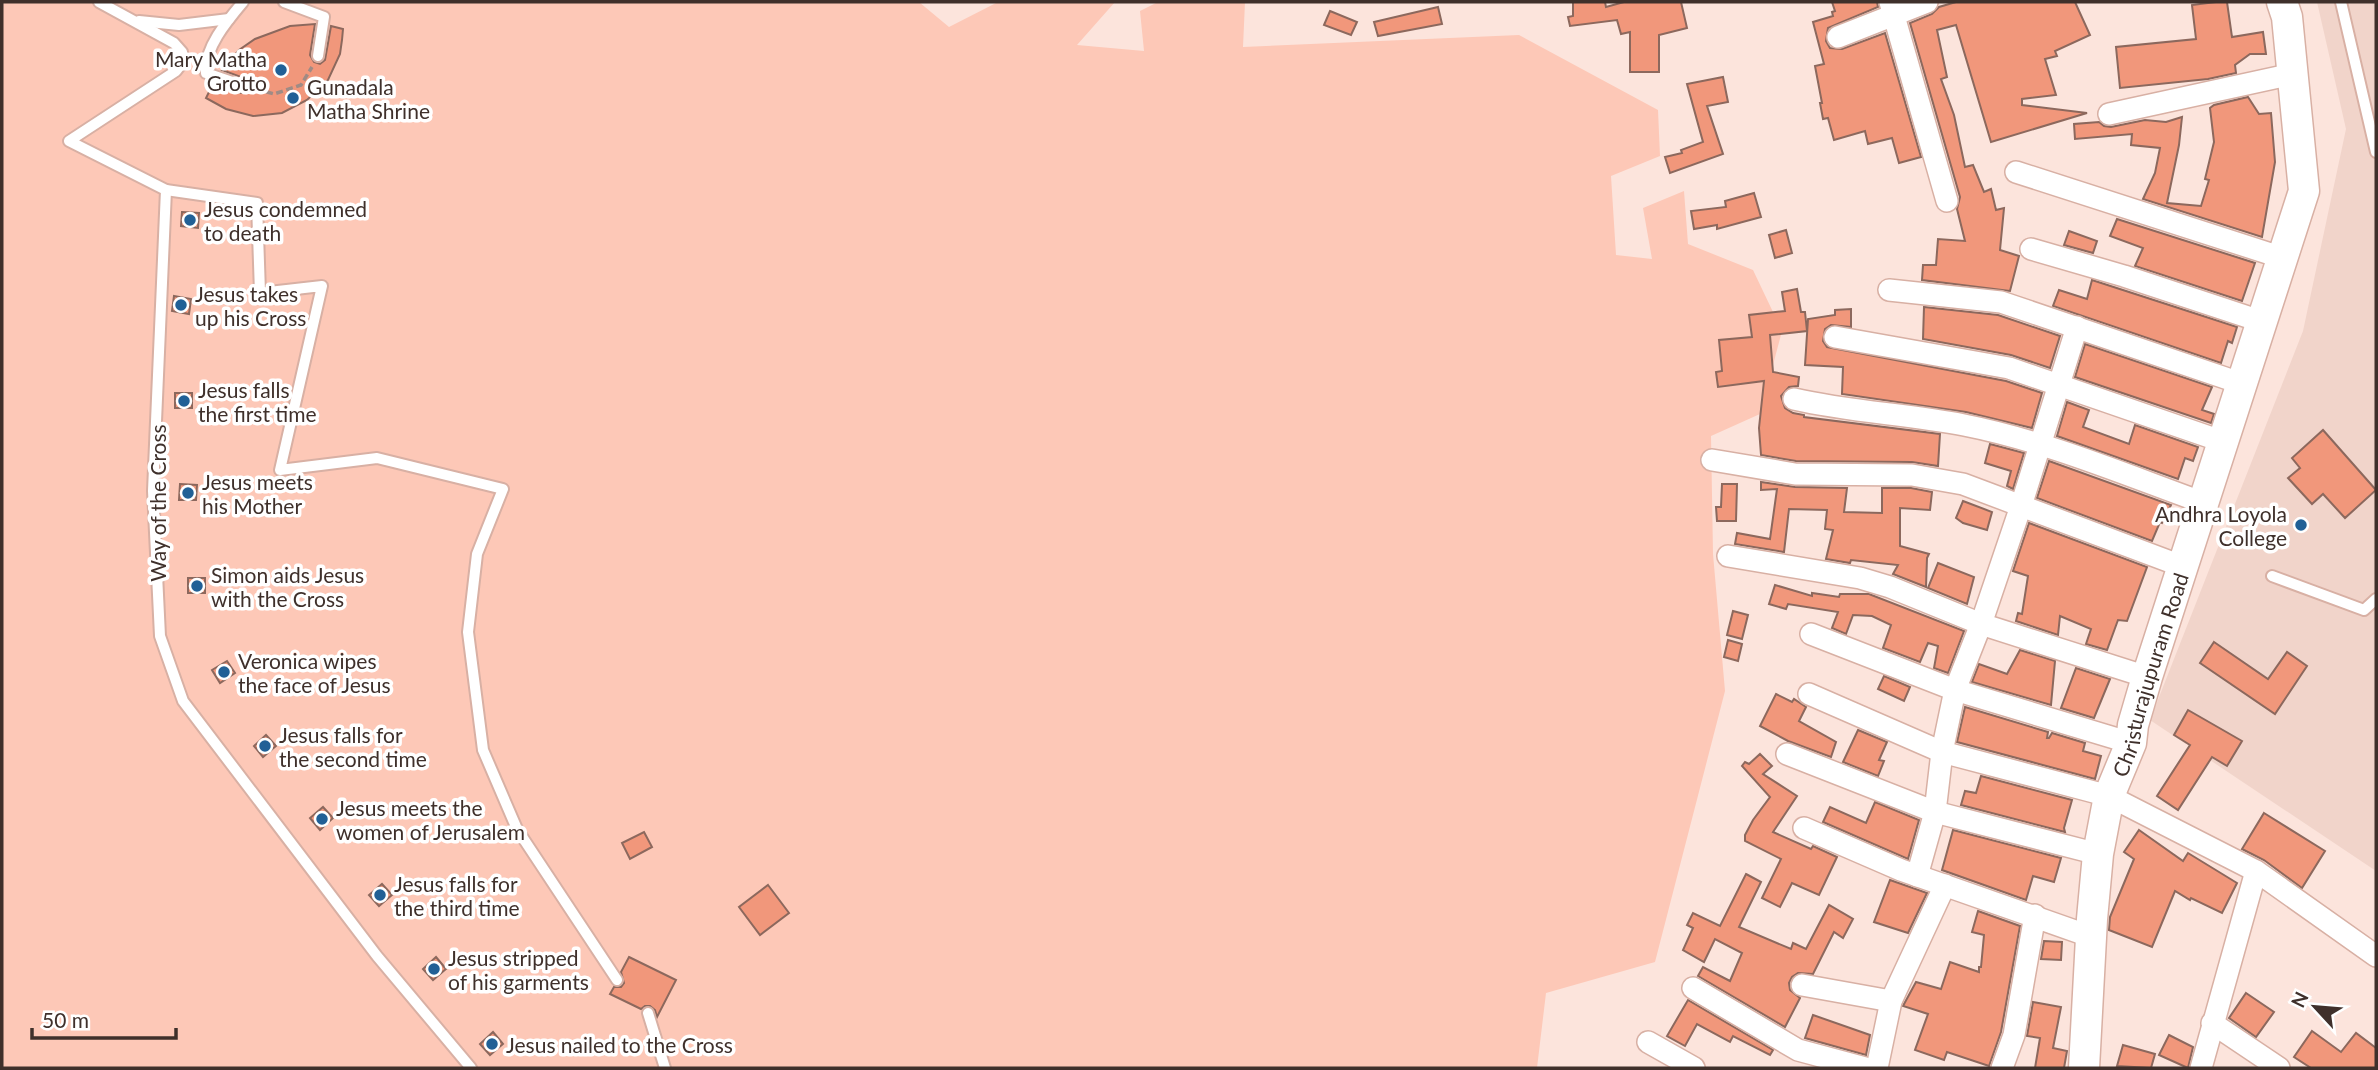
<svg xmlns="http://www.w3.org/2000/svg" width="2378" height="1070" font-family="Lato,sans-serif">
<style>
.built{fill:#f1d4ca}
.green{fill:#fdc8b7}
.building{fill:#f1977b;stroke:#8c685d;stroke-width:2}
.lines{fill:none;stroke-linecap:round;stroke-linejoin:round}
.lane-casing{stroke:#d8b0a4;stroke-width:14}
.street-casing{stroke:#d8b0a4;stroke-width:24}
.secondary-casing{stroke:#d8b0a4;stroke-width:33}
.path{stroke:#9f8b85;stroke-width:3.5;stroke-dasharray:7 3.5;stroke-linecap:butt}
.lane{stroke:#fff;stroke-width:10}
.street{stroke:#fff;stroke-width:21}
.secondary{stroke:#fff;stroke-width:30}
.poi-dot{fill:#216096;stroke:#fff;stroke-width:2.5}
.labels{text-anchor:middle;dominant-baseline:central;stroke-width:7;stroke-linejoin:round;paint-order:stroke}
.poi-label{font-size:21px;fill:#3f302b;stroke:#fff;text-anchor:start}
.street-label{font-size:21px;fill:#3f302b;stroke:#fff}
</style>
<rect width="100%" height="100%" fill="#fce4dc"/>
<!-- built -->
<path class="built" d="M2317 2H2376V871L2150 720 2303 331 2346 129Z"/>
<!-- green -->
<path class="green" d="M2 2H919L949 27 998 2H1115L1077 45 1144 51 1140 11 1158 2H1245L1243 47 1519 35 1658 110 1660 156 1611 176 1616 255 1652 259 1643 208 1684 191 1688 244 1753 270 1782 331 1760 414 1711 436 1713 554 1725 691 1655 962 1546 993 1537 1068H2Z"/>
<!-- building -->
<g class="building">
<path d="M1573 2H1605L1606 7 1624 2H1681L1687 28 1659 35V72H1630V32L1621 34 1617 20 1570 26 1568 17 1573 16Z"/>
<path d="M1832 2H1877L1878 7 1828 28 1826 41 1830 48 1842 49 1885 33 1921 157 1899 163 1892 138 1868 144 1865 131 1834 140 1828 118 1823 119 1820 103H1822L1815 66 1824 64 1813 22 1833 16 1832 12 1835 11Z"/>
<path d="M1956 2H2075L2090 35 2055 51 2057 56 2045 59 2056 95 2022 99V105L2087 113 1991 142 1956 25 1937 30 1947 77 1941 79 1954 115 1965 167 1973 165 1984 192 1991 189 1996 210 2004 208 2000 250 2019 256 2010 291 1922 280 1923 265H1936L1938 239 1965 241 1957 209 1960 197 1910 23 1932 14 1939 7Z"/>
<path d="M2216 2H2227L2232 37 2263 32 2266 54H2250L2235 65 2236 73 2208 79 2120 88 2116 47 2196 39 2192 5Z"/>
<path d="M1438 7 1442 24 1378 36 1374 22Z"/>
<path d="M1330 11 1357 22 1351 35 1324 25Z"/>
<path d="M315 24 310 55 314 62 320 64 325 60 331 26 343 29 342 40 340 54 328 80 307 100 282 113 253 116 226 109 206 98 213 84 241 93 250 91 252 85 249 80 222 70 239 50 255 39 290 26Z"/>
<path d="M1723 77 1728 102 1707 106 1723 154 1670 173 1665 157 1682 153 1681 150 1703 142 1687 84Z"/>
<path d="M2248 97 2259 114 2271 113 2275 162 2262 237 2143 199 2155 173 2160 148 2131 145 2132 134 2075 139 2074 124 2099 122 2104 126 2111 127 2145 120 2166 122 2182 117 2179 145 2167 203 2201 206 2209 180 2205 179 2214 142 2210 108 2214 105Z"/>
<path d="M1754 193 1761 217 1717 229V225L1694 229 1691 211 1726 207 1725 201Z"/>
<path d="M182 212 199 213 198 228 181 226Z"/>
<path d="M2117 219 2255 263 2242 301 2135 266 2143 248 2110 236Z"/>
<path d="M1786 230 1792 253 1775 258 1769 235Z"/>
<path d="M2069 231 2097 241 2093 253 2064 245Z"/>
<path d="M2092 280 2237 327 2232 343 2228 341 2221 363 2053 306 2059 290 2087 299Z"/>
<path d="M1797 289 1801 312H1805L1807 331 1770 335 1773 372 1799 377 1798 386 1789 387 1781 396 1785 408 1793 413 1804 415V417L1940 434 1938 466 1912 462 1796 461 1761 455 1759 428 1764 381 1718 387 1716 372 1722 371 1719 340 1752 337 1749 315 1785 311 1782 292Z"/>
<path d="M174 296 191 299 189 314 172 311Z"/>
<path d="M1924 307 1998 315 2060 336 2050 368 2011 355 1923 339Z"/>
<path d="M1851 309V327L1831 325 1825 329 1823 341 1827 347 2006 381 2042 393 2032 428 1966 412 1842 394 1843 367 1805 365 1808 319 1835 315V310Z"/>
<path d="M2085 344 2212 387 2202 410 2214 414 2211 423 2075 377Z"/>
<rect x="175" y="393" width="17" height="15"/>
<path d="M2067 402 2089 410 2083 427 2129 444 2135 425 2198 447 2193 461 2185 458 2178 479 2057 436Z"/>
<path d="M2323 430 2376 490 2345 518 2323 494 2312 504 2288 478 2300 468 2292 458Z"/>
<path d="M1990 444 2024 453 2013 489 2007 486 2011 471 1985 463Z"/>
<path d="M2049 461 2171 505 2162 523 2160 522 2152 541 2037 498Z"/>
<path d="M1761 482 1795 487 1847 488 1844 512 1882 513V488H1911L1932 492 1930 510 1900 508V546L1929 554 1927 558 1926 587 1893 574 1898 565 1851 560 1850 563 1826 559 1833 530 1825 529 1827 510 1789 509 1784 552 1735 544 1737 533 1770 539 1777 489 1761 490Z"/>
<path d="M180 484 197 485 196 500H179Z"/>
<path d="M1722 484H1737L1736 521H1717L1716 507H1721Z"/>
<path d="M1963 501 1992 512 1987 530 1963 523 1956 518Z"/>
<path d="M2029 523 2147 567 2127 621 2118 620 2107 650 2086 644 2091 629 2060 616 2058 635 2016 621 2018 613 2022 614 2028 576 2013 571Z"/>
<path d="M1938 563 1974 577 1967 604 1928 588Z"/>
<rect x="188" y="578" width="17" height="15"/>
<path d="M1775 585 1812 596V593L1839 597 1840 594H1869L1964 631 1948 673 1934 668 1938 646 1928 643 1920 662 1883 648 1891 625 1872 616 1853 615 1846 634 1832 628 1838 612 1788 604 1786 609 1769 604Z"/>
<path d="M1733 611 1748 615 1742 639 1727 635Z"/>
<path d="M1728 640 1742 644 1738 661 1724 657Z"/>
<path d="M2214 642 2268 679 2287 652 2307 666 2275 714 2200 663Z"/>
<path d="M2020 650 2055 661 2051 705 1972 682 1979 664 2007 674Z"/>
<path d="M227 661 235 673 220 683 212 670Z"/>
<path d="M2076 668 2110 679 2094 718 2061 708Z"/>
<path d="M1884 676 1910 687 1904 701 1878 689Z"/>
<path d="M1776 694 1792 702 1794 699 1806 707 1799 721 1836 742 1831 757 1788 741 1760 726Z"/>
<path d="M1965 707 2048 732 2047 738H2049L2052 733 2085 743 2083 751 2101 756 2095 779 1957 742Z"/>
<path d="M2188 710 2242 741 2227 766 2212 757 2178 810 2157 796 2190 745 2174 735Z"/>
<path d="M1858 730 1887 742 1879 760 1884 761 1878 776 1843 762Z"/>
<path d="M266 735 276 746 263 757 254 746Z"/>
<path d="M1760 754 1772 766 1763 774 1797 796 1773 832 1811 849 1813 846 1837 857 1819 895 1792 883 1780 907 1762 898 1781 859 1745 841V835L1753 820 1770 797 1742 766 1745 762 1749 764Z"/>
<path d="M1981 776 2072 800 2064 828 2065 832 1961 805 1965 791 1976 793Z"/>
<path d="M1875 802 1919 820 1908 859 1823 822 1830 807 1866 823Z"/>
<path d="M323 807 333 818 320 830 310 818Z"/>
<path d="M2264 813 2325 851 2302 888 2264 860 2242 849Z"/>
<path d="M1953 830 2061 858 2054 882 2033 876 2026 900 1942 870Z"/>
<path d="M2139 830 2183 861 2188 853 2237 883 2222 913 2191 898 2190 900 2175 891 2152 947 2109 930 2110 917 2134 859 2124 852Z"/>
<path d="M644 832 652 847 630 859 622 843Z"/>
<path d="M1746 874 1761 882 1739 927 1791 949 1793 943 1806 949 1829 905 1853 919 1843 938 1834 932 1813 974 1798 973 1792 977 1789 983 1790 990 1800 998 1785 1027 1698 976 1703 967 1730 981 1742 953 1715 939 1704 962 1683 950 1693 928 1687 925 1693 913 1720 926Z"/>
<path d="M1890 880 1927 893 1908 933 1874 922Z"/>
<path d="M382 884 392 895 379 906 369 895Z"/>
<path d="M768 885 789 913 760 935 739 907Z"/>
<path d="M1978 911 2020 926 2001 1032 1989 1066 1947 1052 1944 1060 1915 1050 1928 1014 1903 1006 1916 982 1941 989 1950 962 1979 972V967H1981L1984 935 1972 932Z"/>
<path d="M2044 941 2062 942 2061 960 2041 959Z"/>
<path d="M436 957 446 969 433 980 423 969Z"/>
<path d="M629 957 676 980 657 1017 655 1010 650 1006H645L641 1009 610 994 614 987H621L624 983 621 972Z"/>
<path d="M2246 993 2274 1012 2256 1037 2229 1018Z"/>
<path d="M1688 1000 1773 1050 1770 1055 1733 1036 1730 1042 1697 1024 1685 1046 1667 1036Z"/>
<path d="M2033 1002 2061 1007 2053 1048 2067 1051 2064 1068H2035L2040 1038 2027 1036Z"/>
<path d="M1813 1015 1870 1035 1866 1055 1805 1038Z"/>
<path d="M2312 1031 2341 1052 2356 1033 2376 1048V1068H2311L2294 1057Z"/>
<path d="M493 1032 503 1044 490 1055 480 1044Z"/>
<path d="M2169 1035 2193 1047 2188 1068 2159 1055Z"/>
<path d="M2123 1045 2155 1054 2151 1068 2117 1066Z"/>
</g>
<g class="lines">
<defs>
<g id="lane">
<path d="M99 2 174 43 182 52 183 62 176 71 69 141 166 190 153 491 160 636 183 701 377 956 471 1068"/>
<path d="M243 2C227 21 204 48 206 73L244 86"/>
<path d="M284 2 324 17 318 56"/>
<path d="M2341 2 2376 152"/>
<path d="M139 21 179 25 229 19"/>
<path d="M166 190 257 203 260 293 322 286 280 470 377 458 503 489 477 554 468 632 483 750 517 829 617 980"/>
<path d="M2272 576 2364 610 2376 599"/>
<path d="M648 1013 665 1068"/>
</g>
<g id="street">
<path d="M1890 2 1947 201"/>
<path d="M1838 37 1927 2"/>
<path d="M2109 114 2293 74"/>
<path d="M2016 172 2283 258"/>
<path d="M2031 249 2124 276 2263 322"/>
<path d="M1889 290 2001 302 2243 384"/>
<path d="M1835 337 2009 368 2224 442"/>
<path d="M1794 399C1850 412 1908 414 1964 425 2046 441 2126 475 2204 503"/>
<path d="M1712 460 1795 474 1912 475 1963 484 2184 567"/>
<path d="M1728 556 1860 578 1890 587 1981 624 2147 677"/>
<path d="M1811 634 1955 690 2131 743"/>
<path d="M1809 694 1942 752 2109 796 2256 871"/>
<path d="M1787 754 1935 812 2098 854"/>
<path d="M1804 828 1901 870 2092 937"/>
<path d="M1917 876 1935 812 1942 752 1955 690 1981 624 2021 506 2077 327"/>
<path d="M1802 985 1891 1001"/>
<path d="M1693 988 1798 1050 1865 1068"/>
<path d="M2212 1023 2279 1068"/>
<path d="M1648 1042 1694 1068"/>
<path d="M1877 1068 1891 1001 1945 885"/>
<path d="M2002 1068 2014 1035 2035 915"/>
<path d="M2201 1068 2256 871 2376 956"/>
</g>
<g id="secondary">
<path id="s1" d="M2084 1068 2092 919 2098 854 2109 796 2131 743 2133 725 2147 677 2304 191 2287 17 2282 2"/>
</g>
</defs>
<!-- lane casing -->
<use href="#lane" class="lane-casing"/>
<!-- street casing -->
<use href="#street" class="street-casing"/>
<!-- secondary casing -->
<use href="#secondary" class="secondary-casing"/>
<!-- path -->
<path class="path" d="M256 89 274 94 301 85 312 67"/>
<!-- lane -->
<use href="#lane" class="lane"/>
<!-- street -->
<use href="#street" class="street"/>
<!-- secondary -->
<use href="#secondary" class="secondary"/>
</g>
<!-- markers -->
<g class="poi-dot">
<circle cx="281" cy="70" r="7"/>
<circle cx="293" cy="98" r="7"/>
<circle cx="190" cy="220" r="7"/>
<circle cx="181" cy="305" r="7"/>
<circle cx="184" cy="401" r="7"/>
<circle cx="188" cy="493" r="7"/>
<circle cx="2301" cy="525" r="7"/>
<circle cx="197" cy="586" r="7"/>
<circle cx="224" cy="672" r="7"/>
<circle cx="265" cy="746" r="7"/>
<circle cx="322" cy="819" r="7"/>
<circle cx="380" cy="895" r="7"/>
<circle cx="434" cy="969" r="7"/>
<circle cx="492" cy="1044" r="7"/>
</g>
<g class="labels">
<!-- poi labels -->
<g class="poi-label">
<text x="267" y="58" text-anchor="end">Mary Matha<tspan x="267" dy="24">Grotto</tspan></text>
<text x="307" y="86">Gunadala<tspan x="307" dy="24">Matha Shrine</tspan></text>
<text x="204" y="208">Jesus condemned<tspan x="204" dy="24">to death</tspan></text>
<text x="195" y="293">Jesus takes<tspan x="195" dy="24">up his Cross</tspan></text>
<text x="198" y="389">Jesus falls<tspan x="198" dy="24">the first time</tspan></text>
<text x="202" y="481">Jesus meets<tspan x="202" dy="24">his Mother</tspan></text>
<text x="2287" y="513" text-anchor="end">Andhra Loyola<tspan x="2287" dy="24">College</tspan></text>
<text x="211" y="574">Simon aids Jesus<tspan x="211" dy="24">with the Cross</tspan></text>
<text x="238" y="660">Veronica wipes<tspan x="238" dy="24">the face of Jesus</tspan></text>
<text x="279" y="734">Jesus falls for<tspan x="279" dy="24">the second time</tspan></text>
<text x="336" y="807">Jesus meets the<tspan x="336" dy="24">women of Jerusalem</tspan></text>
<text x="394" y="883">Jesus falls for<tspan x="394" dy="24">the third time</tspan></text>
<text x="448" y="957">Jesus stripped<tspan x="448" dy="24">of his garments</tspan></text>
<text x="506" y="1044">Jesus nailed to the Cross</text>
</g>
<!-- street labels -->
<g class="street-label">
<text transform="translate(157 503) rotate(-90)">Way of the Cross</text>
<text stroke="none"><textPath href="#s1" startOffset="402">Christurajupuram Road</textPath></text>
</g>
</g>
<!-- border -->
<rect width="2378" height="1070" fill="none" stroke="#3f302b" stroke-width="7"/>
<!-- north arrow -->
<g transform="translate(2315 1007) rotate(296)" stroke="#ffffff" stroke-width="5" paint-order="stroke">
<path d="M0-5L12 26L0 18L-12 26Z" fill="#3f302b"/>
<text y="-10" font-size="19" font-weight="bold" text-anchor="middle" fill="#3f302b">N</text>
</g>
<!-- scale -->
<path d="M32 1028v10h144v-10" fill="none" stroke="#3f302b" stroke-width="3.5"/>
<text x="42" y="1028" font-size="21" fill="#3f302b" stroke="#ffffff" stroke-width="5" paint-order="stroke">50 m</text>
</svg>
